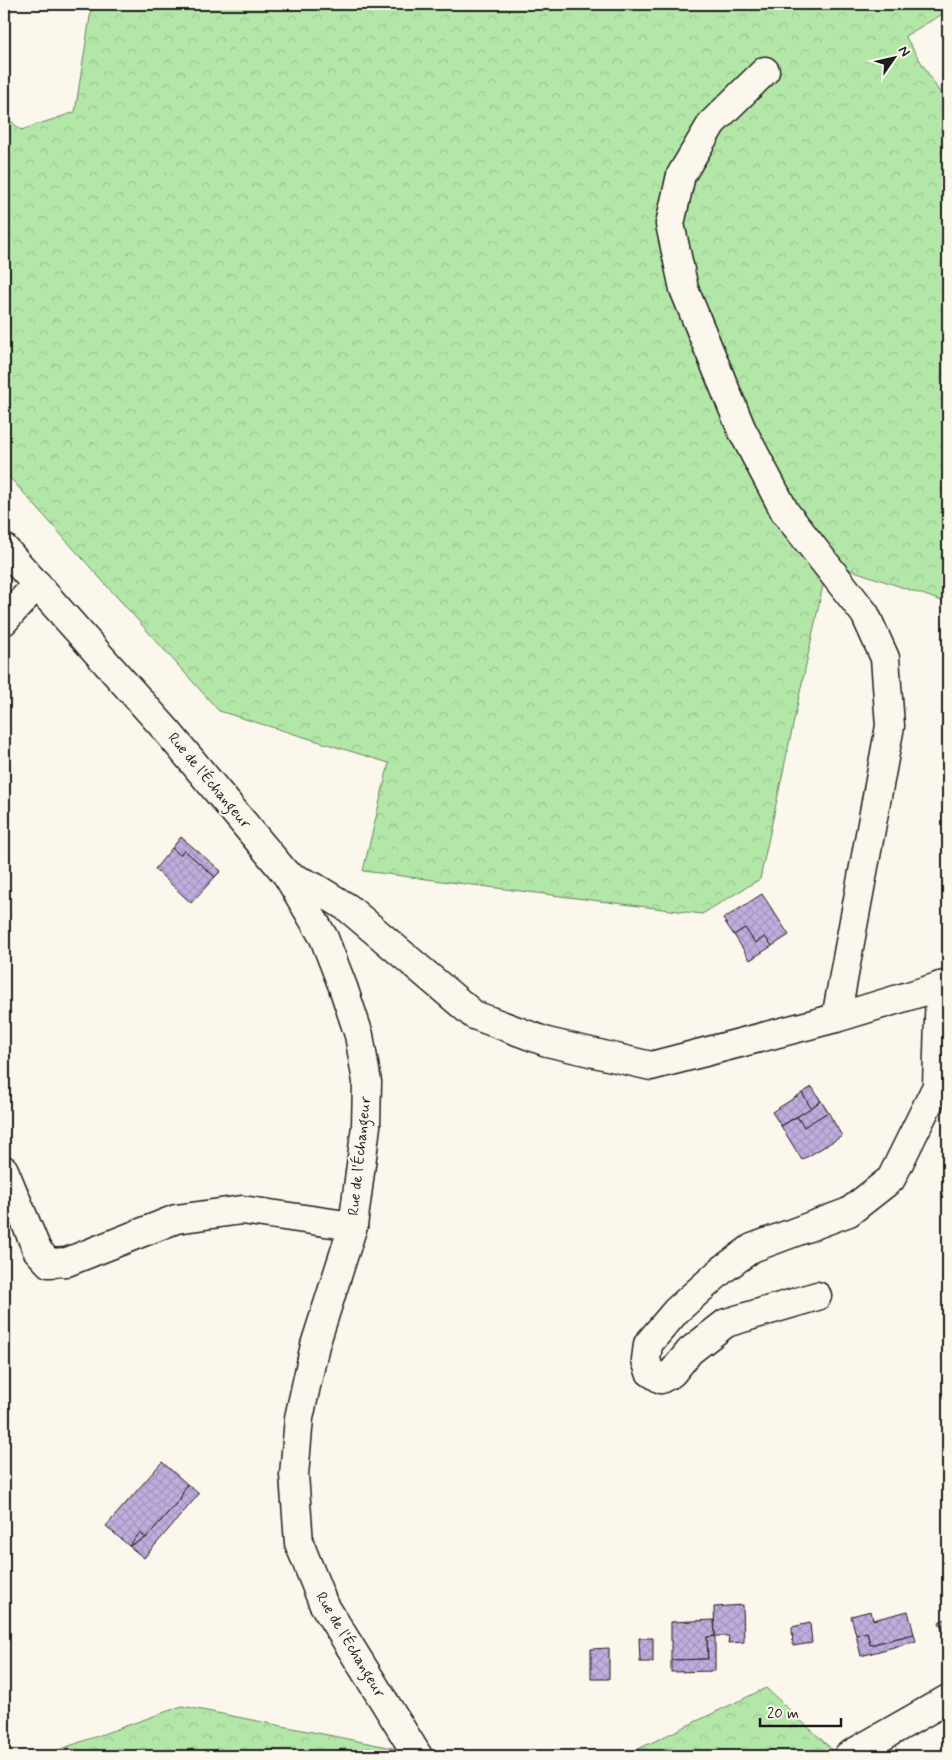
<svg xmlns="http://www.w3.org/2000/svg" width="952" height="1760" font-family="Mynerve,sans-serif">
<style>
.forest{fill:url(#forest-crowns);stroke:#688262}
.building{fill:url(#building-cross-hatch);stroke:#1c1c1c}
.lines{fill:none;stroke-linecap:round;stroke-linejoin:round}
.minor-casing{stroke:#1c1c1c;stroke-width:31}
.minor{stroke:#fbf7ec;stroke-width:28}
.labels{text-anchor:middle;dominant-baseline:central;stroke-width:4.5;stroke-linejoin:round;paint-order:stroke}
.street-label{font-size:15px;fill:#1c1c1c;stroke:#fbf7ec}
</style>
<defs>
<pattern id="forest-crowns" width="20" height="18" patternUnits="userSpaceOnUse" patternTransform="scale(1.25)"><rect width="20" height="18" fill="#b3e7a8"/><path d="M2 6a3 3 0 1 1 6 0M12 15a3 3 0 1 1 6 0" fill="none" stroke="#99c690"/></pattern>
<pattern id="building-cross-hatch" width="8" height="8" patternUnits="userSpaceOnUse" patternTransform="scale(1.25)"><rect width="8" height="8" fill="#c0addd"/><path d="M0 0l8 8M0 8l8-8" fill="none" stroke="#a494bd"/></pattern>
</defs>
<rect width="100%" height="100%" fill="#fbf7ec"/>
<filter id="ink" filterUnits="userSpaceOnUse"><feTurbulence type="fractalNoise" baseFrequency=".02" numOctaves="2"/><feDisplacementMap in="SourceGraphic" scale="10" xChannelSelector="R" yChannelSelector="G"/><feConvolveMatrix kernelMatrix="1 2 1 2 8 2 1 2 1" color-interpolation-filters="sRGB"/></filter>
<g filter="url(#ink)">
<!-- forest -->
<g class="forest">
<path d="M92 4H948V14L946 12 905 36 948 106V603L828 562 760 879 702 914 363 871 389 763 219 711 4 471V115L21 130 75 112Z"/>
<path d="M766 1688 839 1756H624L634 1751Z"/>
<path d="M182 1706 433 1756H41Z"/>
</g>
<!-- building -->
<g class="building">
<path d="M181 837 221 871 215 877 184 850 180 855 172 848Z"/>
<path d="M172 848 180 855 184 850 215 877 191 903 155 869Z"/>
<path d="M762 894 789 935 772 946 765 937 755 943 745 928 734 935 723 919Z"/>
<path d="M745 928 755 943 765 937 772 946 750 960 734 935Z"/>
<path d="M812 1087 821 1101 811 1108 802 1093Z"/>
<path d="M802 1093 811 1108 781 1126 772 1112Z"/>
<path d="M821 1101 828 1112 804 1127 797 1117Z"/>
<path d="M828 1112 842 1136 802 1160 781 1126 797 1117 804 1127Z"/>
<path d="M162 1462 187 1484 180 1499 146 1538 140 1533 129 1546 106 1526Z"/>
<path d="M187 1484 199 1494 144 1558 129 1546 146 1538 180 1499Z"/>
<path d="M140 1533 146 1538 129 1546Z"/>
<path d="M743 1605 744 1642 728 1643 729 1636H715L714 1607Z"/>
<path d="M871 1611 873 1620 908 1611 914 1634 870 1645 867 1632 856 1635 851 1616Z"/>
<path d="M948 1618V1644L939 1622Z"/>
<path d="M714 1620 715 1636 707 1637 708 1659 671 1660V1622Z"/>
<path d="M810 1623 812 1643 793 1646 792 1627Z"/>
<path d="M867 1632 870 1645 914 1634 916 1641 861 1656 856 1635Z"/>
<path d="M715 1636V1671L671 1672V1660L708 1659 707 1637Z"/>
<path d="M639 1638H653V1662H640Z"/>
<path d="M609 1648V1679H591V1649Z"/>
</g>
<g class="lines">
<defs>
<g id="minor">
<path d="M765 71 712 123 681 175 670 224 684 289 741 428 785 512 865 614 885 658 890 726 836 1018"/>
<path d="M4 548 167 731 287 875 324 938 343 987 359 1035 367 1082 366 1126 353 1226 315 1345 299 1418 294 1475 299 1543 323 1603 418 1756"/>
<path d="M4 621 37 584"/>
<path d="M287 875 314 887 348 908 474 1015 547 1042 651 1066 836 1018 948 984"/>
<path d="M4 1170 37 1250 49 1263 67 1262 176 1219 242 1210 353 1226"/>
<path d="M817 1296 726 1323 690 1351 672 1373 661 1379 650 1372 646 1360 648 1344 676 1311 722 1270 752 1248 849 1212 891 1179 937 1086 940 986"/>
<path d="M848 1756 948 1699"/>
</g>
</defs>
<!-- minor casing -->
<use href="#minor" class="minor-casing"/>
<!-- minor -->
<use href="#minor" class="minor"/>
</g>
</g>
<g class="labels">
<!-- street labels -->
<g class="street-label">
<text transform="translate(209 781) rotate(50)">Rue de l'Échangeur</text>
<text transform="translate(360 1156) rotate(-84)">Rue de l'Échangeur</text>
<text transform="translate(350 1645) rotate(59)">Rue de l'Échangeur</text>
</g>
</g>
<!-- margin -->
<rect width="952" height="1760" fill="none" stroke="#fbf7ec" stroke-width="20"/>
<rect x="10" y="10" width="932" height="1740" fill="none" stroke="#1c1c1c" stroke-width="2" filter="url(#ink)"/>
<!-- north arrow -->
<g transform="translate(894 58) rotate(56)" stroke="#fbf7ec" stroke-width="4" paint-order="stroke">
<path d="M0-4L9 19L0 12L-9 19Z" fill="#1c1c1c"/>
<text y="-8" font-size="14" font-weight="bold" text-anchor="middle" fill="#1c1c1c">N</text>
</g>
<!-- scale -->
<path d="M760 1718v8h81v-8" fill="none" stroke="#1c1c1c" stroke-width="2.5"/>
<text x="767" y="1718" font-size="15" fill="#1c1c1c" stroke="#fbf7ec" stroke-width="4" paint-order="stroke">20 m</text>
</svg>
